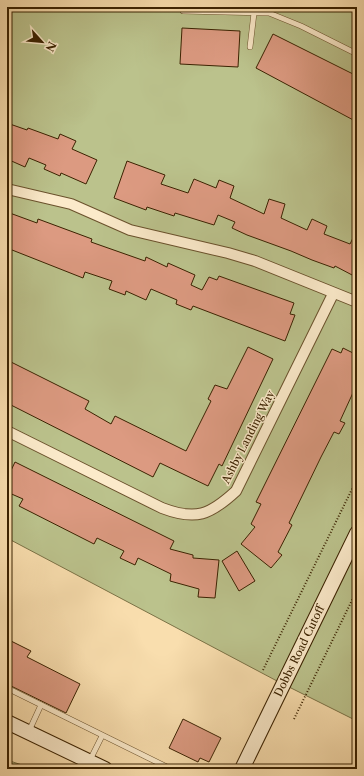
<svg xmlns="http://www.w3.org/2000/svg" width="364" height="776" font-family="'Libre Caslon Text',serif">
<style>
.green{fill:#bbc28c;stroke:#7b7246}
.building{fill:#dc9a81;stroke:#3b2201}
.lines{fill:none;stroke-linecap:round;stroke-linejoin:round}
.lane-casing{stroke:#6a512c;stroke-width:6}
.street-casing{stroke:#6a512c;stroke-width:12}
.secondary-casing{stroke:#3b2201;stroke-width:16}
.path{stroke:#3b2201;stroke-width:2;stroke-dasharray:1 2;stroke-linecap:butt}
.lane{stroke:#fbeaca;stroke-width:5}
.street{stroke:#fbeaca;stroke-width:10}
.secondary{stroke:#fbeaca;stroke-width:14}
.labels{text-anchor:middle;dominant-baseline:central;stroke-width:3;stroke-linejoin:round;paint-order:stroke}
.street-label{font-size:11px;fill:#3b2201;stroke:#fbeaca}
</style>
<rect width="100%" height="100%" fill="#f9deae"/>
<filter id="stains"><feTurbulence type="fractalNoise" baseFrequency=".005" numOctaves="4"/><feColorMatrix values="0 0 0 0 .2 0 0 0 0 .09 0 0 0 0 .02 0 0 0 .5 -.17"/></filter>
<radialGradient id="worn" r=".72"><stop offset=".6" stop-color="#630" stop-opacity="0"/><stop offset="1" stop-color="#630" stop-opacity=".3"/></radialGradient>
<!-- green -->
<g class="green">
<path d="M7 7H357V518L277 681 7 538Z"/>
<path d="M357 549V721L289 687Z"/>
<path d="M7 760 34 769H7Z"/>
</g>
<!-- building -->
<g class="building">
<path d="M182 28 240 31 238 67 180 64Z"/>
<path d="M273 34 357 76V122L256 68Z"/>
<path d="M7 123 27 130 28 128 58 139 60 134 76 141 72 149 97 160 86 184 61 173 60 176 44 169 46 165 29 158 25 167 7 159Z"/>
<path d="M127 161 165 175 161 184 188 193 194 179 216 188 219 180 234 186 230 198 264 214 269 199 285 204 281 218 307 230 312 219 327 226 324 234 350 244 357 230V269L354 276 335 266 334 268 312 260 291 251 247 235 232 228 235 222 218 215 214 225 175 213 174 216 147 207 146 210 114 198Z"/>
<path d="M7 212 37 223 38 219 92 239 91 242 145 261 146 257 167 267 168 263 195 275 191 285 202 290 209 277 217 280 219 276 294 303 290 314 295 315 285 341 193 306 191 310 176 304 177 300 151 289 146 300 126 291 125 295 109 289 112 281 85 272 83 278 7 248Z"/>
<path d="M248 347 273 359 222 466 219 464 208 486 160 463 153 477 7 403V360L89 401 85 409 111 424 115 416 186 451 211 401 208 399 215 385 227 389Z"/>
<path d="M343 348 357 355V384L340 421 345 423 339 434 334 432 321 457 289 523 292 525 278 552 282 555 271 568 241 544 255 527 251 524 261 504 256 502 332 349 341 353Z"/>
<path d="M15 462 174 541 170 549 193 555V558L219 560 215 598 198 597 199 589 170 581 171 574 138 558 135 565 120 558 124 551 97 538 94 544 19 506 23 499 7 492V479Z"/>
<path d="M237 551 255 581 239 591 222 561Z"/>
<path d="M7 639 31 651 27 657 80 684 66 713 9 685 11 680 7 678Z"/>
<path d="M183 719 221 738 209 762 200 758 198 762 169 748Z"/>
</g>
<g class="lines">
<defs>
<g id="lane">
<path d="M183 11 269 13 301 26 357 54"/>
<path d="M250 47 254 13"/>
<path d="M7 688 171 769"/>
<path d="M29 731 41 705"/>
<path d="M90 760 102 736"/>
</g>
<g id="street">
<path d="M7 189 71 204 130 230 228 253 255 261 357 302"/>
<path d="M7 431 162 508C196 521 210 515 236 491L333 294"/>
</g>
<g id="secondary">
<path d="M7 722 105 769"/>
<path d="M242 769 357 533"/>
</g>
</defs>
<!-- lane casing -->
<use href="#lane" class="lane-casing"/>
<!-- street casing -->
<use href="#street" class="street-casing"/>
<!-- secondary casing -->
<use href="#secondary" class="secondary-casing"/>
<!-- path -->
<g class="path">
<path d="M263 670 357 479"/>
<path d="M294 719 357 590"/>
</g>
<!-- lane -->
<use href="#lane" class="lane"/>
<!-- street -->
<use href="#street" class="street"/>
<!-- secondary -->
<use href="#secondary" class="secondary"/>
</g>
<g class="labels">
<!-- street labels -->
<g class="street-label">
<text transform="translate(248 437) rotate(-63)">Ashby Landing Way</text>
<text transform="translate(299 651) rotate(-64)">Dobbs Road Cutoff</text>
</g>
</g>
<!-- margin -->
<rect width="364" height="776" fill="none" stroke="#f9deae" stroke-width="24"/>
<rect x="8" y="8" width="348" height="760" fill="none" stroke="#3b2201" stroke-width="2"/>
<rect x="12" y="12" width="340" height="752" fill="none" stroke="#3b2201"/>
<!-- north arrow -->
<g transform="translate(42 42) rotate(117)" stroke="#fbeaca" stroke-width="3" paint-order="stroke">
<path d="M0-3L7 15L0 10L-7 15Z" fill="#3b2201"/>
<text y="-6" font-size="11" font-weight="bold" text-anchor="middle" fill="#3b2201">N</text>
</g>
<rect width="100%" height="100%" filter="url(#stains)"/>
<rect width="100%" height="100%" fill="url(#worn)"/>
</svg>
